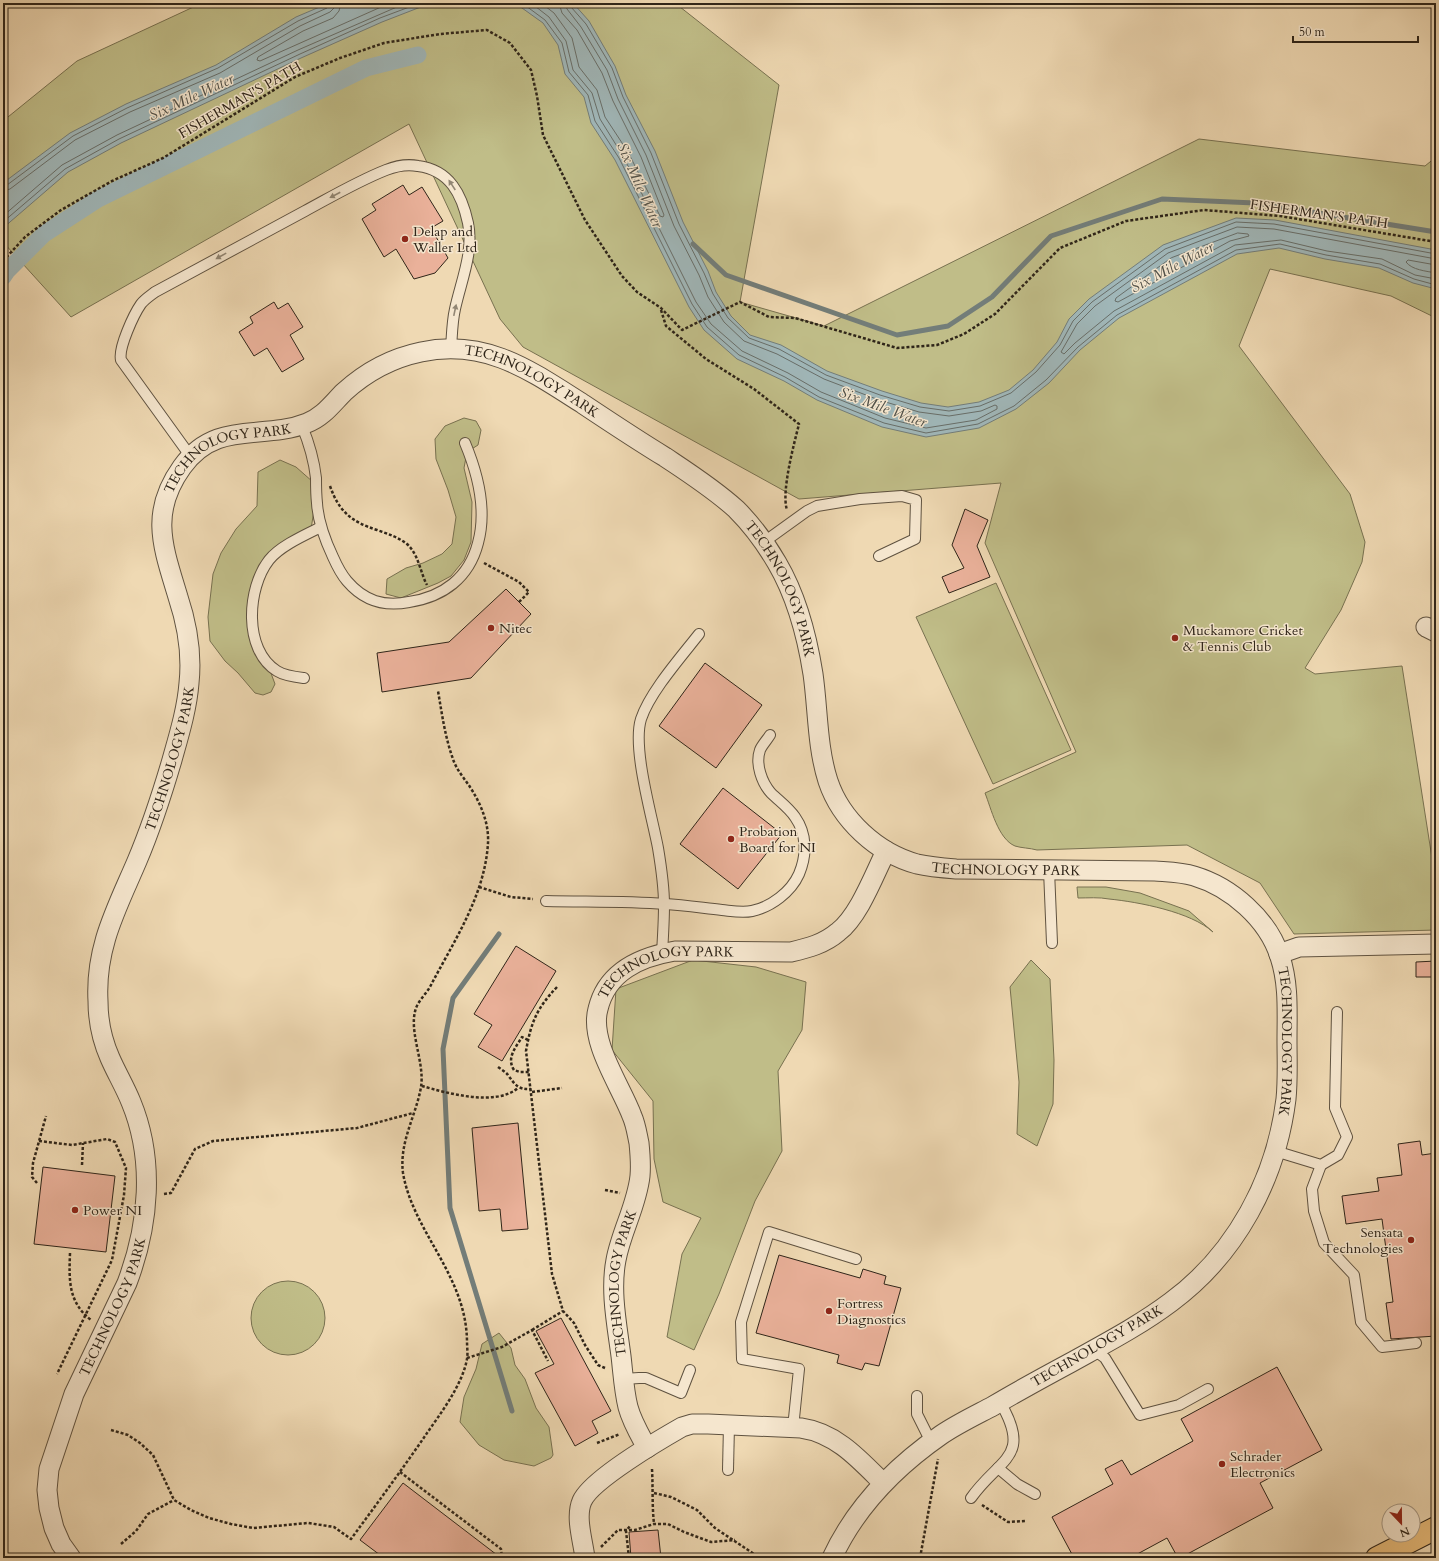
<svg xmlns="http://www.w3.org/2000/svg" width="1439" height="1561" font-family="Cardo,serif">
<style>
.green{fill:#c0bd88;stroke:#787150}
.water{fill:#a0b7b9;stroke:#737d79}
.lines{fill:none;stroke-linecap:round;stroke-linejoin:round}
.shore{stroke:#686e69;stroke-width:1}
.stream{stroke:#737d79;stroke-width:5}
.canal{stroke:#a0b7b9;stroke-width:17}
.building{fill:#eab19a;stroke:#2f2519}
.service-casing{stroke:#5f5240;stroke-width:12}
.minor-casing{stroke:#5f5240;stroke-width:21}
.trunk-casing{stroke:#2f2519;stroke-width:24}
.path{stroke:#2f2519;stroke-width:2.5;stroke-dasharray:3 2;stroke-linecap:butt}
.service{stroke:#f5e6ce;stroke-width:10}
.minor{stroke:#f5e6ce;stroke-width:19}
.trunk{stroke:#e8bc7a;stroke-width:22}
.oneway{fill:#928674}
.poi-dot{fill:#8f2418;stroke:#f5e6ce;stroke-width:1.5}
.labels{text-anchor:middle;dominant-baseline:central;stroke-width:3;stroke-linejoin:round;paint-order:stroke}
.street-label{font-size:14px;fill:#2f2519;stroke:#f5e6ce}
.poi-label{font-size:14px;fill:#2f2519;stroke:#f5e6ce;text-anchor:start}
.water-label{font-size:15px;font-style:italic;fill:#515149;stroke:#f5e6ce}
</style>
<rect width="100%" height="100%" fill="#efd9b3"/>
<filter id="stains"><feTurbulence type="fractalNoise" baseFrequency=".005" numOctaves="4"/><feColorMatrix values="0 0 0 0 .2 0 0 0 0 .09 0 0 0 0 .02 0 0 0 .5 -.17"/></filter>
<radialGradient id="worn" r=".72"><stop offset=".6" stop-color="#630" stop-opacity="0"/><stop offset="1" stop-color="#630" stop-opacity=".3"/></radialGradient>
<!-- green -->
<g class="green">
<path d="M202 3H675L779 85 740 302 824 326 1199 139 1425 166 1436 157V318L1391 296 1270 269 1239 346 1350 494 1365 542 1362 562 1341 610 1305 668 1315 674 1402 666 1436 884V930L1294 934 1260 883 1187 845 1037 850C1030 848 1021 848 1015 846 998 839 991 808 985 793L1076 752 985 543 1001 483 799 499 523 347 500 319 409 124 71 317 3 242V121L77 61Z"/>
<path d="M464 418 476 421 481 430 478 445 467 452 464 468 472 502 471 542 464 560 451 576 438 583 401 598 386 594 387 579 406 568 423 563 442 554 452 544 456 517 448 490 436 459 435 439 445 426Z"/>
<path d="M280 460 296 467 313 482 315 504 311 529 277 555 257 588 253 625 275 684 271 692 263 695 255 693 238 673 225 661 210 641 208 617 213 574 221 553 236 529 257 506 258 472Z"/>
<path d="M996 583 1071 750 993 784 916 617Z"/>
<path d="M1077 887H1106L1140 893 1189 911 1213 932C1191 912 1139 902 1109 899 1099 897 1088 898 1078 898Z"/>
<path d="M693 960 756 967 806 982 802 1030 778 1071 782 1151 755 1201 719 1294 694 1350 667 1337 682 1254 701 1218 663 1202 654 1159 653 1101 612 1050 616 989Z"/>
<path d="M1031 960 1050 979 1054 1060 1053 1104 1037 1146 1017 1134 1019 1082 1010 987Z"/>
<circle cx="288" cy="1318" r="37"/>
<path d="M499 1333 511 1348 515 1365 525 1379 536 1408 549 1427 553 1455 551 1458 534 1466 504 1460 479 1445 460 1422 464 1397 476 1369 482 1344Z"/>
</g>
<!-- water -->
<g class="water">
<path d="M329 3H431L382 22 301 58 121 143 68 172 3 228V183L70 133 126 104 216 65 296 17Z"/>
<path d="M515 3H573L589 21 615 66 626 95 655 151 683 222 708 271 716 292 731 316 750 335 781 345 827 371 882 391 921 403 948 407 979 402 1009 390 1033 370 1057 342 1069 319 1089 299 1163 245 1236 218 1275 220 1436 250V289L1413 283 1379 268 1325 259 1279 248 1237 254 1119 318 1080 350 1049 383 1016 409 979 428 926 437 882 427 817 400 784 381 737 359 704 330 689 307 615 160 591 123 584 97 565 74 558 45 543 23Z"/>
</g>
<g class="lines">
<!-- shore -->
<g class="shore">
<path d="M341 3 339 11 333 18 303 31 258 57 257 60 260 61 390 3"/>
<path d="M522 3 545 20 562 43 569 72 588 95 595 121 619 158 692 304 707 327 739 355 785 377 819 397 884 423 926 433 978 424 1014 406 1046 380 1078 347 1117 315 1236 250 1280 244 1326 255 1380 264 1414 279 1436 285"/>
<path d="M531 3 549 17 566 41 573 70 592 93 600 119 623 156 696 302 711 324 742 351 788 373 821 392 885 418 926 428 976 420 997 409V406L995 405 981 411 949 416 919 412 879 400 824 379 777 354 744 341 724 322 708 297 699 275 674 226 646 155 618 99 607 70 581 27 567 9 565 3"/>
<path d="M541 3 554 13 572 38 579 67 597 90 605 117 628 152 660 216 663 217 664 215 641 157 613 101 602 73 577 30 562 13 559 3"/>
<path d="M570 3 571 7 586 24 612 68 623 97 651 153 679 224 704 273 713 294 728 318 749 338 779 349 826 375 880 395 920 407 949 411 980 406 1011 393 1036 372 1060 345 1073 321 1092 302 1165 249 1236 222 1274 224 1436 254"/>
<path d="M3 186 7 185 73 136 127 108 218 68 298 21 327 8 329 3"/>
<path d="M3 191 10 189 75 140 130 112 220 73 300 26 330 12 334 8V3"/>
<path d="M3 216 62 165 117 135 298 50 406 3"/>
<path d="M3 222 65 169 119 139 300 54 380 18 420 3"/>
<path d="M1238 233 1248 234 1249 236 1230 241 1118 302 1115 301 1116 298 1171 258Z"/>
<path d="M1436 259 1274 229 1237 227 1168 253 1095 306 1077 324 1061 352 1064 354 1075 343 1114 311 1235 245 1281 240 1327 251 1382 259 1415 275 1436 279"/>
<path d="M1436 265 1408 260 1406 262C1412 270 1426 271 1436 273"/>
</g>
<!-- stream -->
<g class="stream">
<path d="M693 244 726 275 897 335 948 326 992 297 1051 236 1162 199 1255 203 1436 232"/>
<path d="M499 934 453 998 443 1049 450 1208 512 1411"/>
</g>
<!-- canal -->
<path class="canal" d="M3 277 7 271 44 234 98 199 366 68 418 55"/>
</g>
<!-- building -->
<g class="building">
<path d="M403 185 409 195 422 187 443 221 431 228 448 258 435 273 414 279 396 249 384 257 362 219 376 210 372 204Z"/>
<path d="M274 302 278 309 288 303 303 327 290 335 304 359 282 372 267 348 254 356 239 332 253 323 250 317Z"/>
<path d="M965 509 988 520 977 546 990 577 949 593 942 577 964 568 952 545Z"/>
<path d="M506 589 531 614 471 678 382 692 377 653 449 642Z"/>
<path d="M705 663 762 705 716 768 659 726Z"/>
<path d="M723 788 782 834 738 889 680 844Z"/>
<path d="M516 946 556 971 502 1061 478 1047 492 1025 474 1014Z"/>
<path d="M1436 961V977H1416V962Z"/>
<path d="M518 1123 528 1229 502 1231 500 1209 479 1211 472 1128Z"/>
<path d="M1420 1141 1422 1155 1436 1153V1336L1391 1339 1386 1303 1393 1302 1382 1219 1346 1224 1342 1196 1379 1191 1377 1178 1402 1175 1398 1144Z"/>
<path d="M43 1167 115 1176 106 1252 34 1244Z"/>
<path d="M779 1255 860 1278 863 1269 886 1276 884 1284 901 1288 879 1366 865 1363 862 1370 837 1363 839 1355 756 1333Z"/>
<path d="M561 1318 611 1411 592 1421 598 1433 575 1446 535 1373 554 1364 536 1331Z"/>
<path d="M1277 1367 1322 1450 1260 1483 1273 1508 1180 1558H1178L1167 1538 1130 1558H1074L1052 1517 1113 1484 1105 1469 1122 1460 1131 1475 1193 1441 1181 1419Z"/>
<path d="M403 1483 501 1558H384L360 1540Z"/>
<path d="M658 1530 661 1558H631L629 1532Z"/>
</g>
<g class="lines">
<defs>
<g id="service">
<path d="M302 426C309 443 314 460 316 478 316 486 316 494 317 503 318 522 325 540 333 557 337 566 341 574 347 581 364 601 384 607 409 602 443 597 469 578 478 543 487 510 478 474 465 443"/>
<path d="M191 457 121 360C118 348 134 314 141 304 145 299 150 296 155 292 205 265 255 238 305 211 331 197 358 181 386 170 396 166 408 164 418 166 450 170 462 195 468 223 474 252 461 281 455 309 452 322 452 335 451 349"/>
<path d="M764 542 807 511 817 506 860 499 902 496 916 500 915 539 879 556"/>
<path d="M304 678C295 677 285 676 277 671 243 650 247 588 269 560 280 546 305 535 321 527"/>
<path d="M1049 870 1052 943"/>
<path d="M546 901C586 902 626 901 665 904 684 905 703 908 722 910 732 911 742 913 752 911 771 907 791 892 799 874 807 855 807 834 795 817 788 807 779 801 771 793 762 783 755 764 760 750 762 745 767 740 770 735"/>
<path d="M662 953C663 937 664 921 664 905 664 886 661 866 658 848 652 816 632 748 641 719 650 692 681 657 699 634"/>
<path d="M1275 1151 1321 1165 1338 1155 1347 1137 1335 1108 1337 1012"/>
<path d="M1321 1165 1312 1189 1314 1211 1324 1243 1354 1275 1361 1322 1382 1347 1416 1343"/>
<path d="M1094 1350 1105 1358 1140 1415 1179 1405 1208 1389"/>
<path d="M624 1379 639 1378H646L681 1393 690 1370"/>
<path d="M917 1396V1414L931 1442"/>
<path d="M793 1428 799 1369 742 1359 741 1322 769 1232 856 1259"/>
<path d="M998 1468 1017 1484 1035 1494"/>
<path d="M728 1470 729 1425"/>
<path d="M971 1498C999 1458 1033 1458 1000 1402"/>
</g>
<g id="minor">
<path d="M1426 627 1436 632"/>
<path d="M1279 954 1299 947 1436 944"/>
<path id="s1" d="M647 1448C640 1435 632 1422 628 1407 624 1391 623 1373 621 1356 617 1325 610 1291 616 1260 621 1232 637 1205 640 1176 641 1165 640 1153 639 1143 637 1134 636 1125 632 1116 621 1086 589 1042 598 1009 607 971 640 957 675 951L791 952C808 948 824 944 838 932 859 916 874 875 886 851"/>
<path id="s2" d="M71 1558 61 1544 54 1528 49 1508 47 1490 49 1469 74 1394 127 1283C149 1225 155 1160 131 1102 125 1087 116 1072 110 1058 102 1040 98 1020 98 1001 95 947 117 908 137 861 151 828 162 794 172 760 179 735 187 709 189 683 192 655 187 624 178 597 163 547 149 513 182 467 216 419 262 441 307 423 323 417 332 404 344 392 366 372 392 358 421 352 486 338 531 371 583 404 610 422 637 440 665 457 689 473 714 489 736 509 752 525 766 544 777 563 797 597 807 636 813 674 818 709 817 747 828 781 841 820 877 853 917 864 930 867 943 868 956 869L1155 871C1168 872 1181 872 1194 876 1231 887 1268 919 1280 957 1289 984 1287 1012 1287 1040 1287 1060 1288 1079 1286 1099 1276 1179 1236 1254 1171 1302 1139 1326 1104 1344 1070 1363 1044 1377 1018 1391 993 1406 976 1415 957 1424 941 1435 895 1467 856 1506 832 1558"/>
<path d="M585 1558C583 1541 575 1517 582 1501 591 1480 661 1439 682 1427L692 1424H708L801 1428C836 1433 859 1459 883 1483"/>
</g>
<path id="trunk" d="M1377 1558 1436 1528"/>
</defs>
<!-- service casing -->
<use href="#service" class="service-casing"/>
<!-- minor casing -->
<use href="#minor" class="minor-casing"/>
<!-- trunk casing -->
<use href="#trunk" class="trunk-casing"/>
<!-- path -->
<g class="path">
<path d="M3 261 25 237 61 210 112 181 163 158 295 77 340 58 384 43 440 34 487 30 510 43 531 70 537 96 543 135 585 220 622 276 637 292 661 308 682 330 740 302 769 317 795 318 897 348 937 345 964 334 995 314 1060 248 1126 221 1204 210 1280 216 1436 242"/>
<path d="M661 310 666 326 706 359 754 389 799 424C794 444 781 492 787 510"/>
<path d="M330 486C339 512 352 522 377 530 388 534 398 537 407 544 419 555 420 572 427 585"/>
<path d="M484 563 519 582 529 592 519 602"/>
<path d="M479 887 511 897 533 899"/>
<path d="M557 987C537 1008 531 1022 526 1051L552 1274 563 1311 574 1323 585 1345 598 1365 605 1368"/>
<path d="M528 1040 522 1037C516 1047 506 1058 514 1070L520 1072H529"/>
<path d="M498 1067C502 1070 506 1072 508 1075 515 1085 519 1090 531 1089"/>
<path d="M422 1086C447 1093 495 1107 518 1088"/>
<path d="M532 1092 562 1088"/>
<path d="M39 1141 72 1145 107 1139 115 1142 126 1168 124 1195 112 1260 57 1374"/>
<path d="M82 1165 83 1143"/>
<path d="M37 1183 32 1177 33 1163 46 1116"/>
<path d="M605 1190 620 1193"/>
<path d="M164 1194 171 1193 195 1149 213 1141 357 1128 413 1113"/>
<path d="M70 1253C69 1280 68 1302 91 1320"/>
<path d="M532 1330 563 1311"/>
<path d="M467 1358 502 1347 532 1330 548 1361"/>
<path d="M111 1430 128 1435 140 1443 153 1455 174 1500 191 1510 209 1518 231 1524 253 1528 308 1523 334 1527 351 1539C376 1505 401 1471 425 1436 440 1414 462 1386 467 1359 468 1354 467 1347 467 1341 466 1275 413 1232 403 1173 399 1142 416 1116 421 1087 425 1062 408 1031 416 1008 419 1000 427 993 431 985 454 941 485 895 488 843 489 823 481 804 470 787 464 778 456 769 453 759 445 737 442 714 438 691"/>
<path d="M597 1443 620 1434"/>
<path d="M652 1469C653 1488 652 1506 654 1524"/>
<path d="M400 1472 501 1549 502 1558"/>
<path d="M654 1493 671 1497 697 1510 715 1528 760 1558"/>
<path d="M982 1505 1008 1522 1026 1521"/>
<path d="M121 1544 136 1531 148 1514 174 1500"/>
<path d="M601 1547 618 1530H635L654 1524H668L684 1532 711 1542 735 1540"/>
<path d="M629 1558 626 1531 630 1526"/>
<path d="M920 1558 938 1459"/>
</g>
<!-- service -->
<use href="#service" class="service"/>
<!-- minor -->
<use href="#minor" class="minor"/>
<!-- trunk -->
<use href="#trunk" class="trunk"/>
</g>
<!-- one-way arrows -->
<defs><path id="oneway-solid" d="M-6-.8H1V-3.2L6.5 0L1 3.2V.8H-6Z"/></defs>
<g class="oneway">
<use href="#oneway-solid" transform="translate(452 185) rotate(-123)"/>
<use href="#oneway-solid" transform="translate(335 195) rotate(152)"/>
<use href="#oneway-solid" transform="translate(221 256) rotate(151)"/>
<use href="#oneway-solid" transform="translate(455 310) rotate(-78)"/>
</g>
<!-- markers -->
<g class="poi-dot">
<circle cx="405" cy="239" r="4"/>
<circle cx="491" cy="628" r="4"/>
<circle cx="1175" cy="638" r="4"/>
<circle cx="731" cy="839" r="4"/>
<circle cx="75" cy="1210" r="4"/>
<circle cx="1411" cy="1240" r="4"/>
<circle cx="829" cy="1311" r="4"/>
<circle cx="1222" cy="1464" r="4"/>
</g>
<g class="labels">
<!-- street labels -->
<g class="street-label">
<text transform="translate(240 100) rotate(-30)">FISHERMAN'S PATH</text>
<text transform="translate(1319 214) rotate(8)">FISHERMAN'S PATH</text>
<text stroke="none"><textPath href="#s2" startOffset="1538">TECHNOLOGY PARK</textPath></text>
<text stroke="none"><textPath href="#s2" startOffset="1192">TECHNOLOGY PARK</textPath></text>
<text stroke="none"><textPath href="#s2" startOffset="1874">TECHNOLOGY PARK</textPath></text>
<text stroke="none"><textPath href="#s2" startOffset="844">TECHNOLOGY PARK</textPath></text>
<text stroke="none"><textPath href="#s2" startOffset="2290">TECHNOLOGY PARK</textPath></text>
<text stroke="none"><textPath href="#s1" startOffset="543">TECHNOLOGY PARK</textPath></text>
<text stroke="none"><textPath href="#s2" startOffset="2686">TECHNOLOGY PARK</textPath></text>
<text stroke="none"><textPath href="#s1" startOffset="171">TECHNOLOGY PARK</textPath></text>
<text stroke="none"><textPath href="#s2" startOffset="269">TECHNOLOGY PARK</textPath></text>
<text transform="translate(1097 1346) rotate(-30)">TECHNOLOGY PARK</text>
</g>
<!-- poi labels -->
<g class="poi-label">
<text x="413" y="231">Delap and<tspan x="413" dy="16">Waller Ltd</tspan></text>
<text x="499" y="628">Nitec</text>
<text x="1183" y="630">Muckamore Cricket<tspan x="1183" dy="16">&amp; Tennis Club</tspan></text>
<text x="739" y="831">Probation<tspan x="739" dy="16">Board for NI</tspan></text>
<text x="83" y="1210">Power NI</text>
<text x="1403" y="1232" text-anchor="end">Sensata<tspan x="1403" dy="16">Technologies</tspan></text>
<text x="837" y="1303">Fortress<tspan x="837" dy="16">Diagnostics</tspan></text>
<text x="1230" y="1456">Schrader<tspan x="1230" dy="16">Electronics</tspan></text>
</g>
<!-- water labels -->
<g class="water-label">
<text transform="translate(191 97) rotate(-25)">Six Mile Water</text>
<text transform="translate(640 185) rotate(66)">Six Mile Water</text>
<text transform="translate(1172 267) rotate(-28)">Six Mile Water</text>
<text transform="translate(883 407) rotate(20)">Six Mile Water</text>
</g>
</g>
<!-- margin -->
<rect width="1439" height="1561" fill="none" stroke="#efd9b3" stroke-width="16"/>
<rect x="4" y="4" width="1431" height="1553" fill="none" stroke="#2f2519" stroke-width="2"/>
<rect x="8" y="8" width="1423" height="1545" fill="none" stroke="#2f2519"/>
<!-- north arrow -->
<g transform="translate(1401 1523) rotate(158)"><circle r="19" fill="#f5e6ce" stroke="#a69986"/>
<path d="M0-3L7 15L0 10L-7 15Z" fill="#8f2418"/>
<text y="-6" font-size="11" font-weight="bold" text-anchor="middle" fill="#2f2519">N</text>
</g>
<!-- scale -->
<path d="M1293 36v6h125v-6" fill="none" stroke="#2f2519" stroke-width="2"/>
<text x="1299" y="36" font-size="12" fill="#2f2519" stroke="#f5e6ce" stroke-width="3" paint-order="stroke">50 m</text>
<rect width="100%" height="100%" filter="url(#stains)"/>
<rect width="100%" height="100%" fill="url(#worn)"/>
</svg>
